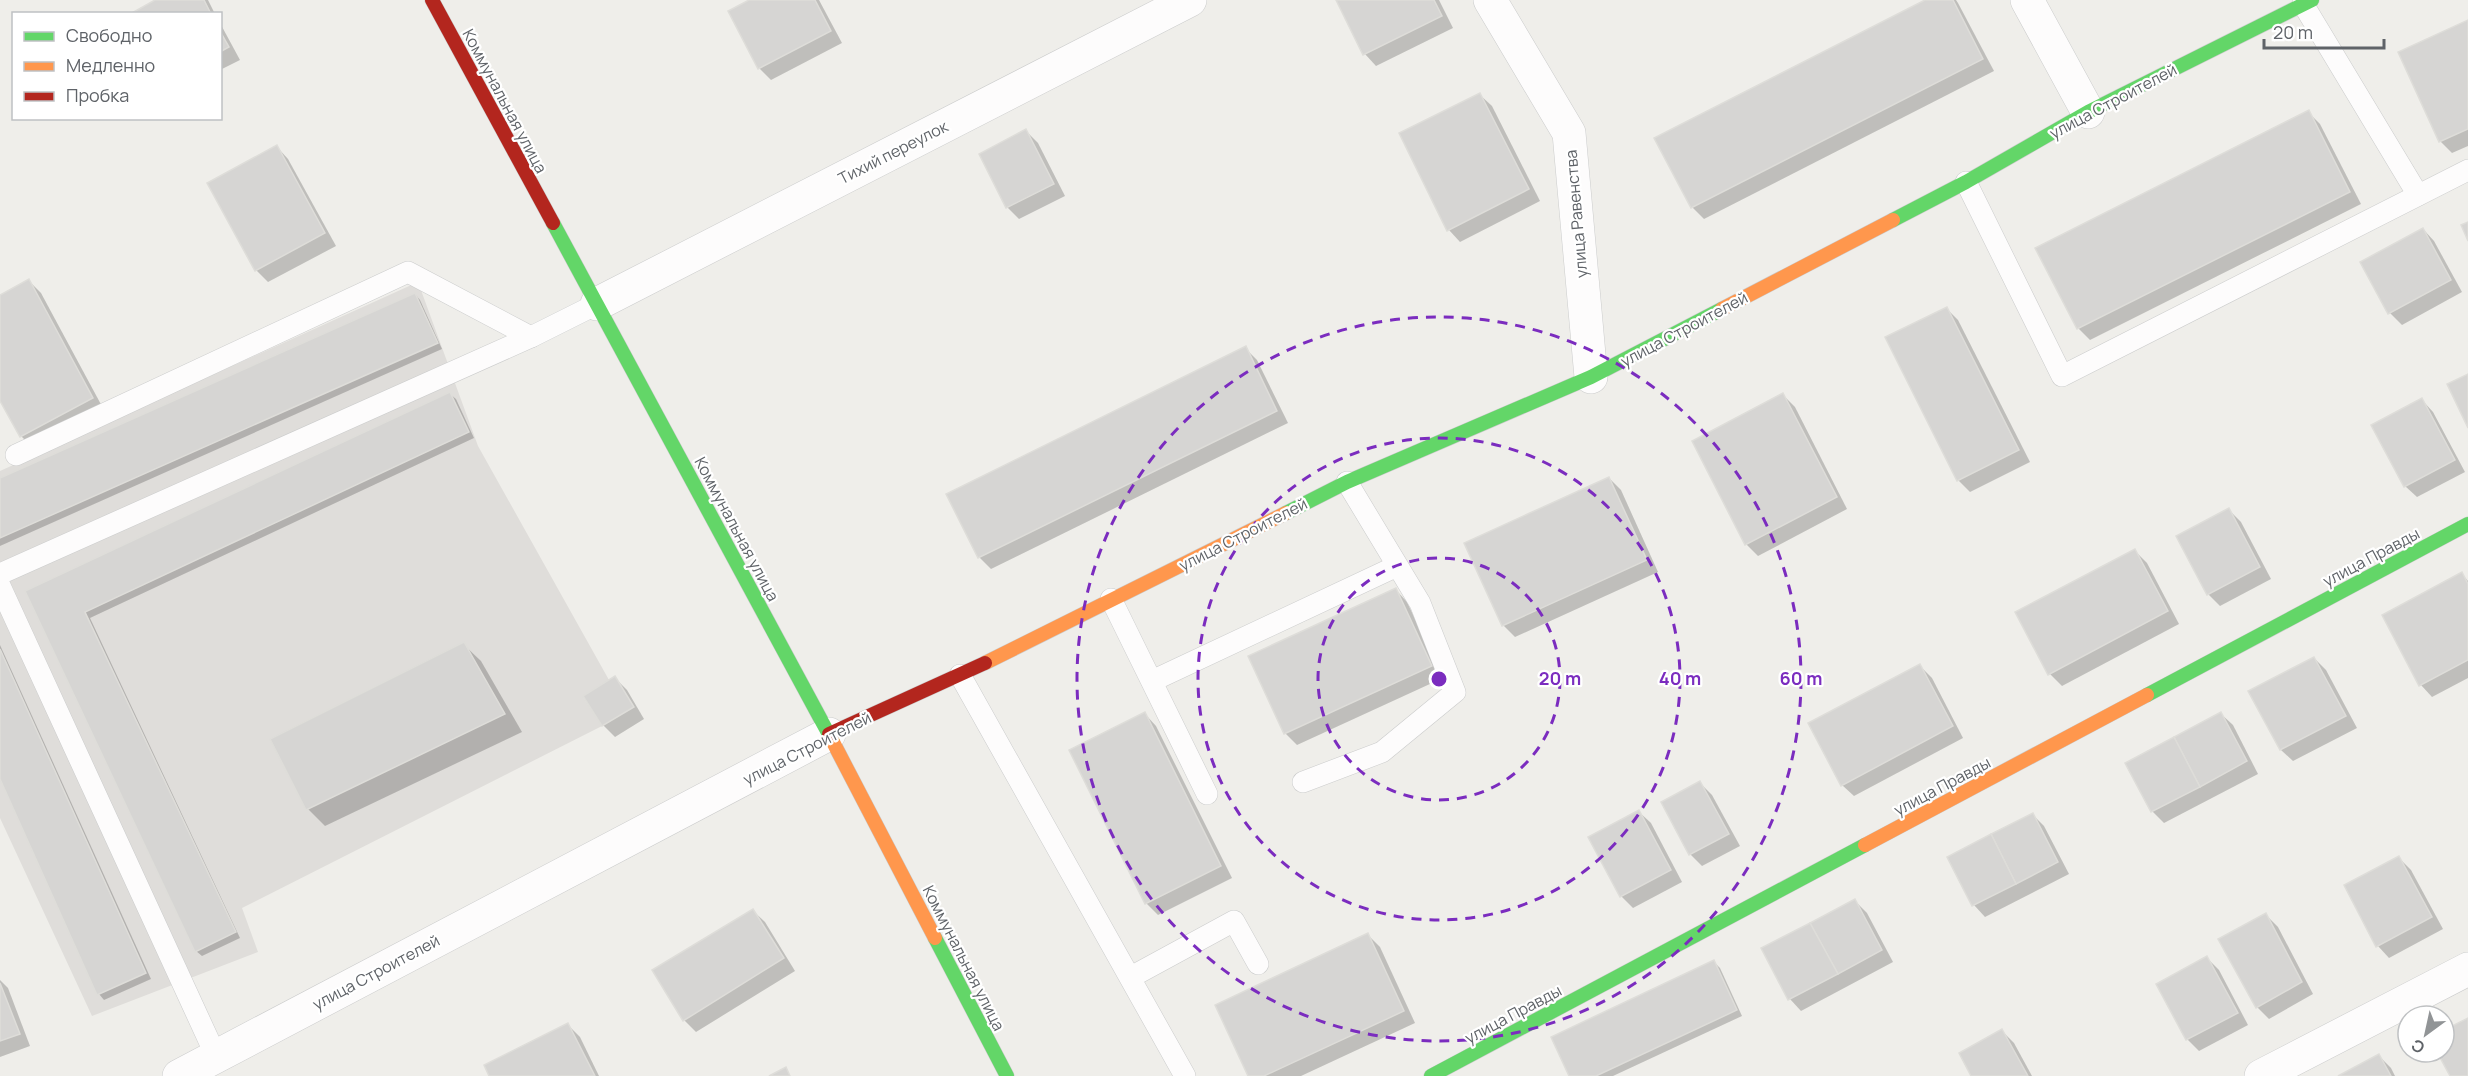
<svg xmlns="http://www.w3.org/2000/svg" width="2468" height="1076" font-family="Manrope,sans-serif">
<style>
.industrial{fill:#dfddda}
.shadow{fill:#0003}
.building{fill:#d6d5d3;stroke:#deddd9;stroke-width:1.5}
.lines{fill:none;stroke-linecap:round;stroke-linejoin:round}
.lane-casing{stroke:#cbcccc;stroke-width:22}
.street-casing{stroke:#cbcccc;stroke-width:34}
.fast-casing{stroke:#cacacb;stroke-width:15}
.slow-casing{stroke:#cacacb;stroke-width:15}
.jam-casing{stroke:#cacacb;stroke-width:15}
.lane{stroke:#fdfcfc;stroke-width:21}
.street{stroke:#fdfcfc;stroke-width:33}
.fast{stroke:#63d668;stroke-width:14}
.slow{stroke:#ff974d;stroke-width:14}
.jam{stroke:#b3261e;stroke-width:14}
.ring{fill:none;stroke:#7b2cbf;stroke-width:3;stroke-dasharray:10 8}
.labels{text-anchor:middle;dominant-baseline:central;stroke-width:4.5;stroke-linejoin:round;paint-order:stroke}
.street-label{font-size:16px;fill:#5f6368;stroke:#fff}
.centre{fill:#7b2cbf;stroke:#fff;stroke-width:3}
.ring-label{font-size:18px;text-anchor:middle;font-weight:bold;fill:#7b2cbf;stroke:#fff;stroke-width:4.5;stroke-linejoin:round;paint-order:stroke}
</style>
<rect width="100%" height="100%" fill="#efeeea"/>
<!-- industrial -->
<path class="industrial" d="M418 282 478 446 609 680 583 697 602 726 242 908 258 952 92 1016 0 818V471Z"/>
<!-- shadow -->
<g class="shadow">
<path d="M158 0H208L215 14H133Z"/>
<path d="M752 0H819L842 43 771 80 759 68Z"/>
<path d="M1338 0H1439L1453 28 1376 66 1365 54Z"/>
<path d="M1929 0H1956L1958 3 1994 71 1704 219 1692 207Z"/>
<path d="M2468 21V146L2452 153 2440 141Z"/>
<path d="M220 23 240 60 220 70Z"/>
<path d="M1480 95 1492 106 1540 201 1460 242 1449 230Z"/>
<path d="M2308 112 2320 124 2361 204 2090 340 2078 328Z"/>
<path d="M1026 131 1038 143 1065 196 1019 219 1007 207 981 155Z"/>
<path d="M277 147 288 159 336 246 268 282 256 270Z"/>
<path d="M2423 229 2434 241 2462 292 2402 325 2390 313 2362 263Z"/>
<path d="M29 281 41 293 104 410 33 448 21 436 0 398V296Z"/>
<path d="M415 294 420 300 442 349 0 546V480Z"/>
<path d="M1946 308 1958 320 2030 462 1970 492 1958 480Z"/>
<path d="M1245 348 1257 360 1288 423 991 569 979 557Z"/>
<path d="M450 394 456 399 474 438 90 618 240 938 202 956 196 951 27 591Z"/>
<path d="M1783 395 1795 407 1847 509 1758 556 1746 544Z"/>
<path d="M2422 400 2433 412 2465 472 2417 497 2405 486Z"/>
<path d="M1609 478 1621 490 1658 572 1515 637 1503 625Z"/>
<path d="M2229 510 2241 522 2271 579 2220 606 2208 594Z"/>
<path d="M2135 551 2147 563 2179 624 2062 686 2050 674Z"/>
<path d="M2462 574 2468 581V678L2432 697 2421 685Z"/>
<path d="M1396 590 1407 602 1443 678 1297 745 1285 733Z"/>
<path d="M463 644 481 661 522 732 325 826 308 809Z"/>
<path d="M0 645 151 979 104 1000 99 994 0 775Z"/>
<path d="M2314 658 2326 670 2357 728 2293 761 2281 750 2250 692Z"/>
<path d="M1920 666 1932 678 1963 738 1854 796 1842 785Z"/>
<path d="M615 678 627 690 644 719 615 737 603 725Z"/>
<path d="M1145 714 1156 726 1232 878 1158 915 1146 903Z"/>
<path d="M2221 714 2233 725 2258 774 2164 823 2152 811Z"/>
<path d="M1700 783 1712 795 1740 846 1702 866 1690 854Z"/>
<path d="M1639 812 1651 823 1682 882 1633 908 1621 896Z"/>
<path d="M2032 814 2044 826 2069 874 1985 917 1974 905 1949 858Z"/>
<path d="M2399 858 2411 870 2443 929 2389 958 2378 946Z"/>
<path d="M1855 901 1867 913 1893 962 1801 1011 1790 999Z"/>
<path d="M753 911 765 922 795 971 696 1032 684 1020Z"/>
<path d="M2266 915 2278 927 2313 994 2269 1019 2257 1007Z"/>
<path d="M1368 935 1380 947 1415 1023 1301 1076H1250Z"/>
<path d="M2207 958 2219 970 2248 1025 2199 1051 2187 1039 2158 984Z"/>
<path d="M1714 962 1720 968 1742 1016 1613 1076H1571Z"/>
<path d="M0 980 8 988 30 1046 0 1057Z"/>
<path d="M568 1025 580 1037 599 1076H491Z"/>
<path d="M2002 1031 2014 1043 2032 1076H1973Z"/>
<path d="M2379 1056 2391 1068 2395 1076H2342Z"/>
</g>
<!-- building -->
<g class="building">
<path d="M155 0H204L211 14H130Z"/>
<path d="M749 0H815L831 31 758 69 728 11Z"/>
<path d="M1336 0H1434L1442 16 1363 55Z"/>
<path d="M1925 0H1953L1983 59 1691 208 1654 138Z"/>
<path d="M2468 20V129L2439 142 2398 52Z"/>
<path d="M220 31 229 47 220 52Z"/>
<path d="M1480 93 1529 189 1447 231 1399 133Z"/>
<path d="M2309 110 2350 192 2077 329 2035 248Z"/>
<path d="M1026 129 1054 184 1006 208 979 154Z"/>
<path d="M277 145 325 233 255 271 207 183Z"/>
<path d="M2468 222V241L2461 225Z"/>
<path d="M2423 228 2451 280 2388 314 2360 262Z"/>
<path d="M29 279 93 398 20 437 0 401V295Z"/>
<path d="M415 293 438 343 0 538V478Z"/>
<path d="M1947 307 2019 450 1957 481 1885 337Z"/>
<path d="M1246 346 1277 411 978 558 946 494Z"/>
<path d="M2468 374V428L2447 384Z"/>
<path d="M450 392 469 432 85 612 236 932 195 952 25 591Z"/>
<path d="M1783 393 1837 497 1745 545 1692 441Z"/>
<path d="M2422 398 2455 460 2404 487 2371 425Z"/>
<path d="M1609 477 1647 560 1502 626 1464 543Z"/>
<path d="M2229 508 2260 567 2207 595 2176 536Z"/>
<path d="M2135 549 2168 611 2048 675 2015 612Z"/>
<path d="M2462 572 2468 584V660L2419 686 2382 615Z"/>
<path d="M1396 588 1432 666 1284 734 1248 656Z"/>
<path d="M464 642 505 714 306 810 270 739Z"/>
<path d="M0 649 146 973 97 995 0 779Z"/>
<path d="M2314 657 2346 716 2280 750 2248 691Z"/>
<path d="M1920 664 1953 726 1841 786 1808 723Z"/>
<path d="M615 676 634 707 602 726 583 696Z"/>
<path d="M1145 712 1221 866 1145 904 1069 750Z"/>
<path d="M2221 712 2247 761 2200 787 2174 737Z"/>
<path d="M2174 737 2200 787 2151 812 2125 763Z"/>
<path d="M1700 781 1729 834 1689 855 1661 802Z"/>
<path d="M1639 810 1671 870 1620 897 1588 837Z"/>
<path d="M2033 813 2058 862 2016 884 1991 834Z"/>
<path d="M1991 834 2016 884 1972 906 1947 857Z"/>
<path d="M2399 856 2432 917 2376 947 2344 885Z"/>
<path d="M1855 899 1882 950 1838 974 1810 923Z"/>
<path d="M753 909 784 958 683 1021 652 970Z"/>
<path d="M2266 913 2302 982 2256 1008 2218 939Z"/>
<path d="M1810 923 1838 974 1788 1000 1761 948Z"/>
<path d="M1368 933 1404 1011 1264 1076H1248L1215 1005Z"/>
<path d="M2207 956 2238 1013 2186 1040 2156 984Z"/>
<path d="M1714 960 1737 1010 1596 1076H1569L1551 1037Z"/>
<path d="M0 983 20 1034 0 1041Z"/>
<path d="M2468 1018V1076H2450L2437 1052H2444V1030Z"/>
<path d="M568 1023 595 1076H489L484 1065Z"/>
<path d="M2002 1029 2028 1076H1971L1959 1053Z"/>
<path d="M2379 1054 2391 1076H2338Z"/>
<path d="M786 1067 790 1076H769Z"/>
</g>
<g class="lines">
<defs>
<g id="lane">
<path d="M2303 4 2418 195"/>
<path d="M1966 182 2062 376 2468 170"/>
<path d="M16 455 408 272 531 337"/>
<path d="M0 574 531 337 597 304"/>
<path d="M0 586 216 1056"/>
<path d="M1111 599 1207 794"/>
<path d="M960 675 1185 1076"/>
<path d="M1152 681 1397 566"/>
<path d="M1303 782 1382 752 1455 692 1420 603 1347 482"/>
<path d="M1131 977 1234 921 1258 964"/>
</g>
<g id="street">
<path d="M1490 0 1569 133 1591 377"/>
<path d="M2027 0 2088 112"/>
<path d="M597 304 1190 0"/>
<path d="M179 1076 829 734"/>
<path d="M2261 1076 2468 969"/>
</g>
<g id="fast">
<path d="M1893 220 1966 182 2088 112 2312 0"/>
<path d="M553 223 833 742"/>
<path d="M1286 513 1347 482 1591 377 1722 309"/>
<path d="M2147 695 2468 524"/>
<path d="M935 938 1007 1076"/>
<path d="M1431 1076 1865 845"/>
</g>
<g id="slow">
<path d="M1722 309 1893 220"/>
<path d="M985 663 1286 513"/>
<path d="M833 742 935 938"/>
<path d="M1865 845 2147 695"/>
</g>
<g id="jam">
<path d="M432 0 553 223"/>
<path d="M829 734 985 663"/>
</g>
</defs>
<!-- lane casing -->
<use href="#lane" class="lane-casing"/>
<!-- street casing -->
<use href="#street" class="street-casing"/>
<!-- fast casing -->
<use href="#fast" class="fast-casing"/>
<!-- slow casing -->
<use href="#slow" class="slow-casing"/>
<!-- jam casing -->
<use href="#jam" class="jam-casing"/>
<!-- lane -->
<use href="#lane" class="lane"/>
<!-- street -->
<use href="#street" class="street"/>
<!-- fast -->
<use href="#fast" class="fast"/>
<!-- slow -->
<use href="#slow" class="slow"/>
<!-- jam -->
<use href="#jam" class="jam"/>
</g>
<!-- distance rings -->
<g class="ring">
<circle cx="1439" cy="679" r="121"/>
<circle cx="1439" cy="679" r="241"/>
<circle cx="1439" cy="679" r="362"/>
</g>
<g class="labels">
<!-- street labels -->
<g class="street-label">
<text transform="translate(505 101) rotate(62)">Коммунальная улица</text>
<text transform="translate(2113 101) rotate(-28)">улица Строителей</text>
<text transform="translate(893 152) rotate(-27)">Тихий переулок</text>
<text transform="translate(1576 214) rotate(-95)">улица Равенства</text>
<text transform="translate(1684 329) rotate(-28)">улица Строителей</text>
<text transform="translate(737 529) rotate(62)">Коммунальная улица</text>
<text transform="translate(1243 534) rotate(-27)">улица Строителей</text>
<text transform="translate(2371 557) rotate(-28)">улица Правды</text>
<text transform="translate(807 748) rotate(-27)">улица Строителей</text>
<text transform="translate(1942 786) rotate(-28)">улица Правды</text>
<text transform="translate(964 958) rotate(63)">Коммунальная улица</text>
<text transform="translate(376 972) rotate(-28)">улица Строителей</text>
<text transform="translate(1513 1014) rotate(-28)">улица Правды</text>
</g>
</g>
<circle cx="1439" cy="679" r="9" class="centre"/>
<g class="ring-label">
<text x="1560" y="685">20 m</text>
<text x="1680" y="685">40 m</text>
<text x="1801" y="685">60 m</text>
</g>
<!-- legend -->
<rect x="12" y="12" width="210" height="108" fill="#ffffff" stroke="#bfc1c3" stroke-width="1.5"/>
<rect x="24" y="32" width="30" height="9" fill="#63d668" stroke="#bfc1c3" stroke-width="1.5"/>
<text x="66" y="42" font-size="18" fill="#5f6368">Свободно</text>
<rect x="24" y="62" width="30" height="9" fill="#ff974d" stroke="#bfc1c3" stroke-width="1.5"/>
<text x="66" y="72" font-size="18" fill="#5f6368">Медленно</text>
<rect x="24" y="92" width="30" height="9" fill="#b3261e" stroke="#bfc1c3" stroke-width="1.5"/>
<text x="66" y="102" font-size="18" fill="#5f6368">Пробка</text>
<!-- north arrow -->
<g transform="translate(2426 1034) rotate(213)"><circle r="28" fill="#ffffff" stroke="#bfc1c3" stroke-width="1.5"/>
<path d="M0-4.5L10 22L0 15L-10 22Z" fill="#919496"/>
<text y="-9" font-size="16" font-weight="bold" text-anchor="middle" fill="#5f6368">С</text>
</g>
<!-- scale -->
<path d="M2264 39v9h120v-9" fill="none" stroke="#5f6368" stroke-width="3"/>
<text x="2273" y="39" font-size="18" fill="#5f6368" stroke="#ffffff" stroke-width="4.5" paint-order="stroke">20 m</text>
</svg>
